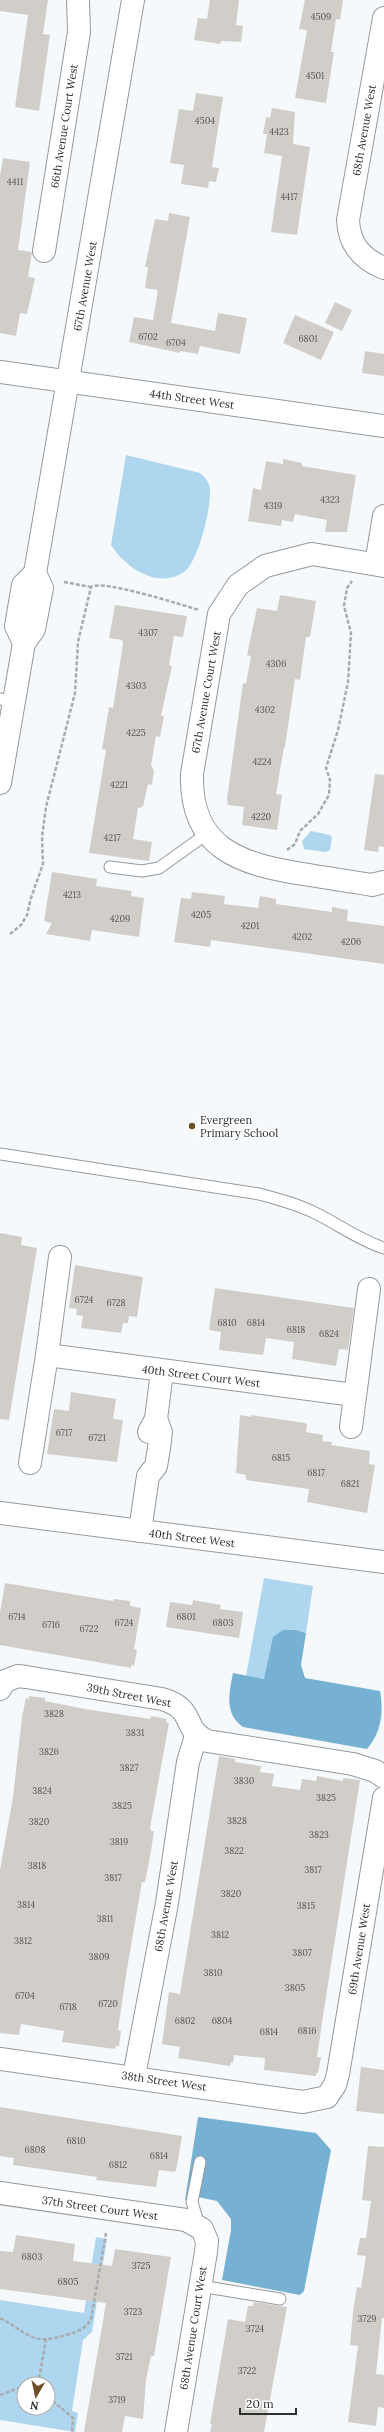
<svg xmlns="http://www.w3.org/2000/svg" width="384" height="2432" font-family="Lora,serif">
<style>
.green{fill:#aed7ef;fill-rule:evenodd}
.water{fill:#76b1d3}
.building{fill:#d1ceca}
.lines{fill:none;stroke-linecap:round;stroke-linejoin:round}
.lane-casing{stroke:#969a9c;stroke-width:13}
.street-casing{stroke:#969a9c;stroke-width:24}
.secondary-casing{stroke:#969a9c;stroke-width:24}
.path{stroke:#a9acae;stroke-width:2.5;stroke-dasharray:4 2;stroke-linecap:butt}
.lane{stroke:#fff;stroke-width:11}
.street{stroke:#fff;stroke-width:22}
.secondary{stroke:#fff;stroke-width:22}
.poi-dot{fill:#6e4f25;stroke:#fff;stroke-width:1.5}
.labels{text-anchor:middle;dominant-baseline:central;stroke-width:3;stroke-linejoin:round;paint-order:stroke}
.number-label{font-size:9px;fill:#565756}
.street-label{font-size:11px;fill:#2d2f30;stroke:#fff}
.poi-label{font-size:11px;fill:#2d2f30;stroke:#fff;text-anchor:start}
</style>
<rect width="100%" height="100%" fill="#f5f9fc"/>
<!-- green -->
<g class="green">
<path d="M126 455 200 473C206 478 210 483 210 491 211 509 198 562 184 572 157 590 125 567 111 545Z"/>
<path d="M311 831 330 835 332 838 330 850 326 852 304 849 302 841Z"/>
<path d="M264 1578 313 1586 306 1633 296 1630 264 1679 246 1676Z"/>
<path d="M96 2237 107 2239 92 2332 83 2340 72 2411 78 2413 75 2432 0 2420V2300L84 2313ZM24 2384H48V2408H24Z"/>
</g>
<!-- water -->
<g class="water">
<path d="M283 1630H296L306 1633 301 1665 305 1678 380 1691C384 1713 381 1733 367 1749L243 1727C224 1714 229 1693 233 1673L264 1679 273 1637Z"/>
<path d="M198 2117 316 2133 331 2150 304 2291 300 2295 222 2280 231 2230V2219L217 2201 198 2197 185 2200Z"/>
</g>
<!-- building -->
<g class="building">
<path d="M0 0H48L43 34 50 35 39 111 15 107 28 15 0 11Z"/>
<path d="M210 0H239L236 25 243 26 241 42 221 41 220 44 194 40 198 18 207 19Z"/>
<path d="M305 0H343L340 20 336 19 331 52H334L326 103 295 98 307 30 299 29Z"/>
<path d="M196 93 223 97 212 167 219 168 216 182 209 181 208 188 181 184 184 165 170 163 179 109 193 111Z"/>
<path d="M272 108 295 112 293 144 310 147 297 235 271 232 282 156 264 153 267 134H263L266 117 270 118Z"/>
<path d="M3 158 30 162 18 250 32 252 28 277 35 278 27 314 20 313 16 336 0 333V176Z"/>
<path d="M169 213 190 217 171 323 215 331 218 313 247 318 240 354 200 346 198 354 180 351V353L129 342 134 317 153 320 158 290 145 288 148 267H145L155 219 168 221Z"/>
<path d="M335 302 352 310 342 331 325 323Z"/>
<path d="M295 315 334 332 321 360 283 343Z"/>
<path d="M365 351 384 354V376L362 373Z"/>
<path d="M283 459 302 463V466L356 475 347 532H325L327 520 295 514 293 522 282 520 281 526 248 521 253 488 261 490 266 461 283 464Z"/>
<path d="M280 595 316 601 310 637H306L300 680 295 679 285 747H284L276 794 282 795 277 830 242 825 244 807 228 805 227 799 243 683 246 684 251 656 247 655 257 608 277 611Z"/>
<path d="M115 605 187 616 183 637 174 636 169 665 172 666 161 716H164L160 737 156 736 151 765 154 771 152 785 148 784 143 807 138 808 133 839 152 842 149 861 89 853 106 750 102 749 109 707 113 708 123 644 122 640 109 638Z"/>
<path d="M375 774 384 775V847L379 846 378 852 364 850Z"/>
<path d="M52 872 97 879 96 886 132 891 131 896 144 898 139 937 92 930 90 941 46 934 52 923 44 921Z"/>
<path d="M192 892 225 896 224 904 258 908 260 896 276 899V904L332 912V907L348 910 347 921 384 926V964L211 940 210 947 174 942 181 898 191 899Z"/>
<path d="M0 1233 22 1237 21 1245 37 1248 9 1420 0 1419Z"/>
<path d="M75 1265 143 1277 137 1317 129 1316 128 1323H123L121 1333 81 1328 83 1316 76 1315 77 1309 69 1308Z"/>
<path d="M215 1288 354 1308 348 1350 339 1349 336 1366 292 1359 294 1342 266 1338 263 1355 219 1350 221 1332 209 1330Z"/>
<path d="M71 1392 116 1399 113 1419 123 1420 117 1462 47 1454 54 1409 69 1411Z"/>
<path d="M240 1415 251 1417V1415L305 1423 307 1425 306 1432 323 1435 322 1441 332 1442 331 1445 370 1451 369 1464 375 1465 367 1513 307 1502 309 1489 246 1480V1475L236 1473Z"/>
<path d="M5 1583 113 1601 114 1599 130 1601V1606L141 1608 134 1649 137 1650 134 1666 131 1665V1668L0 1645V1613Z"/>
<path d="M193 1600 221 1605 220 1609 243 1612 239 1638 166 1627 170 1602 192 1605Z"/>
<path d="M29 1696 45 1698V1701L85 1709 150 1719 151 1716 167 1719 166 1722 169 1723 150 1828 151 1831H154L151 1851 145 1882H142L127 1969 118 2030 121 2031 119 2046H116L115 2049 62 2042 64 2031 21 2024 19 2035 0 2033V1870L13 1797 22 1717 26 1698 29 1699Z"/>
<path d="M219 1756 235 1759V1762L261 1766 260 1772 274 1774 272 1786 300 1790 302 1779 316 1781 317 1776 343 1781V1778L360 1780 323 2016 317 2057H321L318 2073H316V2076L264 2070 265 2058 234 2055 233 2063 231 2062 230 2066 178 2058 180 2047 162 2044 169 1992 180 1994Z"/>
<path d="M361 2067 384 2070V2114L356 2111Z"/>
<path d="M0 2107 182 2136 177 2166 175 2172 159 2170 156 2187 113 2182 96 2180 97 2177 13 2165 14 2158 0 2156Z"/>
<path d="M368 2146 384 2147V2318H382L376 2374 384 2375V2408L378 2407 376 2426 348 2422 358 2346 350 2345 353 2312 357 2287 361 2288 366 2256 357 2255 360 2238H366L371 2201 362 2200Z"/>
<path d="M16 2235 75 2244 73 2261 112 2266 115 2249 171 2257 154 2356H151L146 2380 143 2419 125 2416 122 2432H84L106 2303 0 2289V2251L13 2252Z"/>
<path d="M254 2302 287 2307 264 2432H210L212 2424H210L228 2319 245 2322 248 2306H253Z"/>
</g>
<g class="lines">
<defs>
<g id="lane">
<path d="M0 699 14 701"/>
<path d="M110 867 142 871 159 868 208 833"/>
<path d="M0 1154 259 1194C278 1199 297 1204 315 1213 338 1224 359 1240 384 1248"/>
<path d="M199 2226 192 2202 200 2162"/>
<path d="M200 2286 280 2299"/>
</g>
<g id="street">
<path d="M384 18 348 220C349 245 362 259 384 268"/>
<path d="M44 251 79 32 78 0"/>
<path d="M376 564 384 516"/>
<path d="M384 566 312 554 265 566 238 585 219 614 192 774C190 849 240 864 303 874 326 878 349 881 372 885L384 882"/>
<path d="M47 1355 354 1395"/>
<path d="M351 1427 369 1289"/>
<path d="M149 1432 156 1419 162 1372"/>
<path d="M30 1463 47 1355 60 1257"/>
<path d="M140 1531 148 1476 156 1466 159 1448 161 1432 156 1419"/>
<path d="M0 1689 5 1681 18 1676 26 1677 162 1699C197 1709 181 1729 207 1741L353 1764 375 1771 384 1777"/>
<path d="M0 2059 303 2102 327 2097 335 2085 338 2074 384 1798"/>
<path d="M134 2076 167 1903 188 1762 196 1736"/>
<path d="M0 2193 186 2220 202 2229 207 2241 206 2252 176 2432"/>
</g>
<g id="secondary">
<path d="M0 372 384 426"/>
<path d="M24 643 16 626 23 585 35 573"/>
<path d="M0 783 24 643 34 629 42 588 35 573 133 0"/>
<path d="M0 1513 384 1562"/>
</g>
</defs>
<!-- lane casing -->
<use href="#lane" class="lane-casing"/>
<!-- street casing -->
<use href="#street" class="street-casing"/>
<!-- secondary casing -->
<use href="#secondary" class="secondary-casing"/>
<!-- path -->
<g class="path">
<path d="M64 582 91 587"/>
<path d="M287 850 295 844 300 831 318 814 329 795 330 780 326 768 338 730 348 682 351 633 344 606 347 588 352 581"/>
<path d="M10 934 21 925 27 915 31 898 43 864 42 837 46 807 75 693 78 642 91 587C102 579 182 605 199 610"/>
<path d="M0 2318C30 2334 32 2347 69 2334 79 2331 86 2328 91 2319L106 2233"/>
<path d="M38 2384 46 2340"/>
<path d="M0 2395 24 2386"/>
<path d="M48 2397 73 2418 72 2432"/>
</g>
<!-- lane -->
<use href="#lane" class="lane"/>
<!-- street -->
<use href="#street" class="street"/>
<!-- secondary -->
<use href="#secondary" class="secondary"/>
</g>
<!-- markers -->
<circle class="poi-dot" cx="192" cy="1126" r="4"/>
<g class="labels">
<!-- number labels -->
<g class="number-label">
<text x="321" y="16">4509</text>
<text x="315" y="75">4501</text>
<text x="205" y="120">4504</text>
<text x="279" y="131">4423</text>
<text x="15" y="181">4411</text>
<text x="289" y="196">4417</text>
<text x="148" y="336">6702</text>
<text x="308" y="338">6801</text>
<text x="176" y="342">6704</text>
<text x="330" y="499">4323</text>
<text x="273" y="505">4319</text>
<text x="148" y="632">4307</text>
<text x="276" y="663">4306</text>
<text x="136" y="685">4303</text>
<text x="265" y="709">4302</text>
<text x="136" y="732">4225</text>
<text x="262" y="761">4224</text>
<text x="119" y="784">4221</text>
<text x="261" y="816">4220</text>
<text x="112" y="837">4217</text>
<text x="72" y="894">4213</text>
<text x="201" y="914">4205</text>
<text x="120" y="918">4209</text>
<text x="250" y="925">4201</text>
<text x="302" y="936">4202</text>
<text x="351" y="941">4206</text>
<text x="84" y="1299">6724</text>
<text x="116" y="1302">6728</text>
<text x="227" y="1322">6810</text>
<text x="256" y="1322">6814</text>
<text x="296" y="1329">6818</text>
<text x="329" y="1333">6824</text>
<text x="64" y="1432">6717</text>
<text x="97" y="1437">6721</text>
<text x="281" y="1457">6815</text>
<text x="316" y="1472">6817</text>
<text x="350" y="1483">6821</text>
<text x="17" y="1616">6714</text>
<text x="186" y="1616">6801</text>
<text x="124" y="1622">6724</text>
<text x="223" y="1622">6803</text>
<text x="51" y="1624">6716</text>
<text x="89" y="1628">6722</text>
<text x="54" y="1713">3828</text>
<text x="135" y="1732">3831</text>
<text x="49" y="1751">3826</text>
<text x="129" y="1767">3827</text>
<text x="244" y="1780">3830</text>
<text x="42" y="1790">3824</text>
<text x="326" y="1797">3825</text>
<text x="122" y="1805">3825</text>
<text x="237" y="1820">3828</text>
<text x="39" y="1821">3820</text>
<text x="319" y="1834">3823</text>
<text x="119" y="1841">3819</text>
<text x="234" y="1850">3822</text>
<text x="37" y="1865">3818</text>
<text x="313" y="1869">3817</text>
<text x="113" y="1877">3817</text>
<text x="231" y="1893">3820</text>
<text x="26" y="1904">3814</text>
<text x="306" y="1905">3815</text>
<text x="105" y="1918">3811</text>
<text x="220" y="1934">3812</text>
<text x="23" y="1940">3812</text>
<text x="302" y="1952">3807</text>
<text x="99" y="1956">3809</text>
<text x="213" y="1972">3810</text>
<text x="295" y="1987">3805</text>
<text x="25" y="1995">6704</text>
<text x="108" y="2003">6720</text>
<text x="68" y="2006">6718</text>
<text x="185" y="2020">6802</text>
<text x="222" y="2020">6804</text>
<text x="307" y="2030">6816</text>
<text x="269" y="2031">6814</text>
<text x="76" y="2140">6810</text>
<text x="35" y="2149">6808</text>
<text x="159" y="2155">6814</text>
<text x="118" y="2164">6812</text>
<text x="32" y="2256">6803</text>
<text x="141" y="2265">3725</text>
<text x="68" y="2281">6805</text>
<text x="133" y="2311">3723</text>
<text x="367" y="2318">3729</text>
<text x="255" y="2328">3724</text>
<text x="124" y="2356">3721</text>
<text x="247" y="2370">3722</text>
<text x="117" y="2399">3719</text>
</g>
<!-- street labels -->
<g class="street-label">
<text transform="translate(64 126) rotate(-81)">66th Avenue Court West</text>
<text transform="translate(364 130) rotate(-80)">68th Avenue West</text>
<text transform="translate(85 286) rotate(-80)">67th Avenue West</text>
<text transform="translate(192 399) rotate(8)">44th Street West</text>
<text transform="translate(206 692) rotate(-80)">67th Avenue Court West</text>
<text transform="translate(201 1376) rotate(7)">40th Street Court West</text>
<text transform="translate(192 1538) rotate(7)">40th Street West</text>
<text transform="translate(129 1695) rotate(11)">39th Street West</text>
<text transform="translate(166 1906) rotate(-80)">68th Avenue West</text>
<text transform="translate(359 1949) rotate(-81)">69th Avenue West</text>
<text transform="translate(164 2081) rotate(8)">38th Street West</text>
<text transform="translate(100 2208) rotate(8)">37th Street Court West</text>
<text transform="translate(193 2328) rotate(-81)">68th Avenue Court West</text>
</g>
<!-- poi labels -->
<g class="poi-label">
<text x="200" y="1120">Evergreen<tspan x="200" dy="13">Primary School</tspan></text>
</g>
</g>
<!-- north arrow -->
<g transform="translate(36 2396) rotate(189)"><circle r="19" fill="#ffffff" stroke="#abacac"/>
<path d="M0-3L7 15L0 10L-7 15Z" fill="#6e4f25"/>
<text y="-6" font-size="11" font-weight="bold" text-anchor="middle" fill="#2d2f30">N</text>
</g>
<!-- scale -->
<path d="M240 2408v6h56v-6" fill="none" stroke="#2d2f30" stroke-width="2"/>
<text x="246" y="2408" font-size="12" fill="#2d2f30" stroke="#ffffff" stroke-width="3" paint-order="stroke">20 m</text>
</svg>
